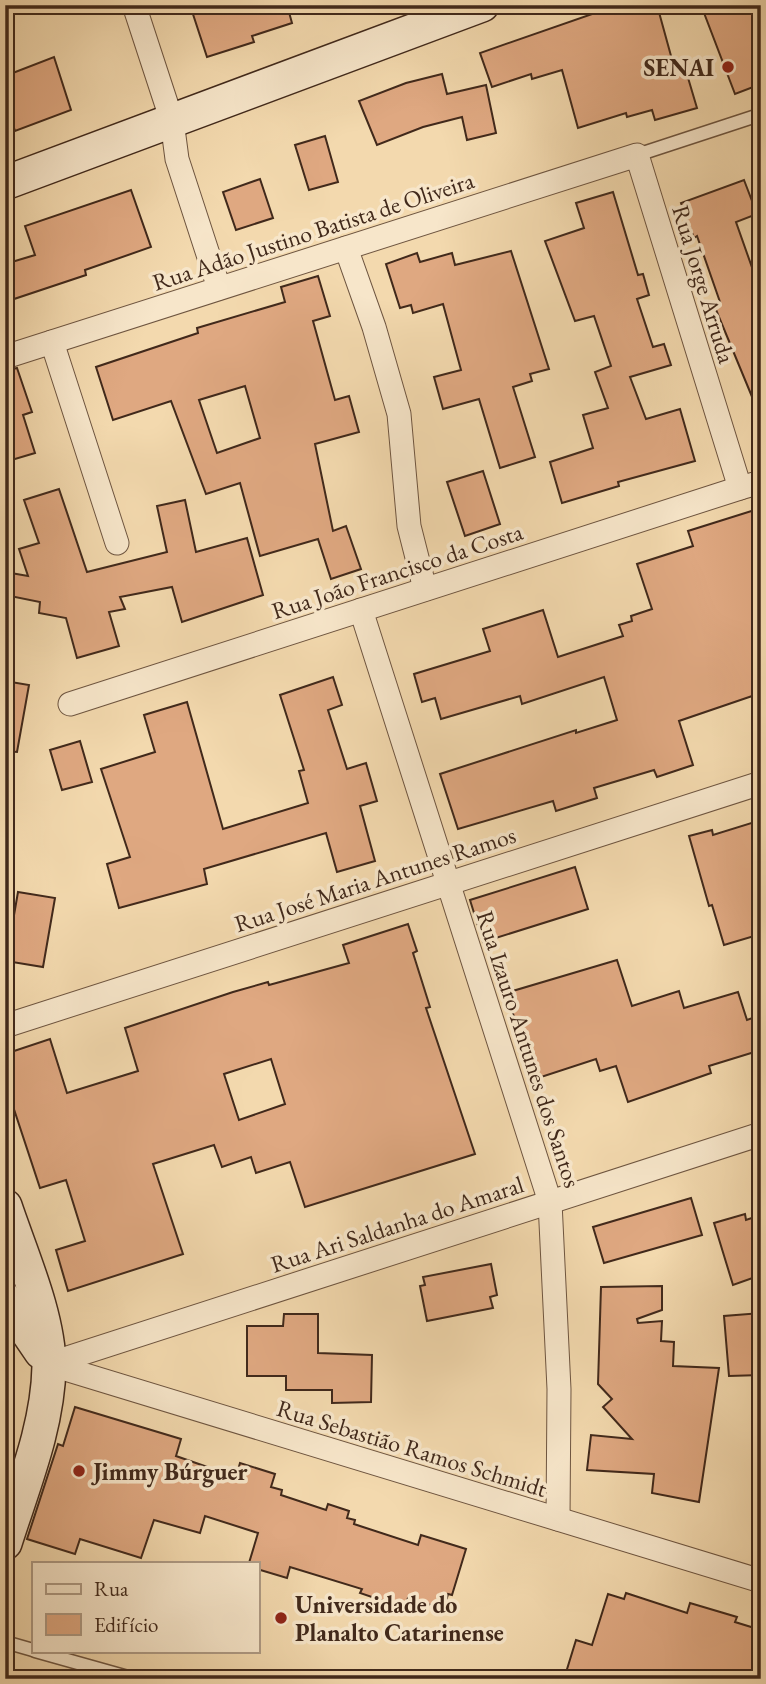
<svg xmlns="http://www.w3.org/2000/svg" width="766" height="1684" font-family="'EB Garamond',serif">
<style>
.building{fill:#dfa881;stroke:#41291b;stroke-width:2;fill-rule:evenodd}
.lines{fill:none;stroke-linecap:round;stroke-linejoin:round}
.lane-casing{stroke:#6e5540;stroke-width:15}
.street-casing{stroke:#6e5540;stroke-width:25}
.secondary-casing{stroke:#41291b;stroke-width:36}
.lane{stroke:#f7e6ca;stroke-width:12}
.street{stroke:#f7e6ca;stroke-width:23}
.secondary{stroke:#f7e6ca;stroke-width:33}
.poi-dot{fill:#8f2418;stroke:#f7e6ca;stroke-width:2.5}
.labels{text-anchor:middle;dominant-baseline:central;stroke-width:7;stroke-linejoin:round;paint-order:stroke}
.poi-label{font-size:24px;font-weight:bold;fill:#41291b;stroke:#f7e6ca;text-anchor:start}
.street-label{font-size:24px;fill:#41291b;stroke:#f7e6ca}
</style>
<rect width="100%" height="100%" fill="#f3d9ae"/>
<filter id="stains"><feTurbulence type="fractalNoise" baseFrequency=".00286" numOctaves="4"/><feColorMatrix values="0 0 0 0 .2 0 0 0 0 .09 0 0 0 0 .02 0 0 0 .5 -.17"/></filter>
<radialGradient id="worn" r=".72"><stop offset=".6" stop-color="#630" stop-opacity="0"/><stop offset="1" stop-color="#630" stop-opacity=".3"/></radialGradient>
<!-- building -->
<g class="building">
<path d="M190 5H287L292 23 252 36 254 42 207 57Z"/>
<path d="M618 5H657L676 74 686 71 697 108 655 120 652 110 627 117 626 113 578 128 562 70 532 79 531 74 492 87 480 53Z"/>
<path d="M701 5H761V84L735 94Z"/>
<path d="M54 57 71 110 15 131 5 100V76Z"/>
<path d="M442 74 447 94 486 85 496 133 467 140 462 117 423 127 377 145 359 101 406 83Z"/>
<path d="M325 136 338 182 309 190 295 145Z"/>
<path d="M260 179 273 218 236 230 223 192Z"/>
<path d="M744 180 757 214 736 222 761 293 760 416 714 305 720 302 697 236 694 238 681 203Z"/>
<path d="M131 190 151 247 85 270 86 275 5 302V264L35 255 25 226Z"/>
<path d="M613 192 638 275 643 274 649 295 637 299 653 347 664 344 671 365 630 377 646 419 680 409 695 461 618 482 619 486 562 503 550 462 593 448 583 415 608 408 595 372 611 366 594 316 575 321 545 241 584 228 576 203Z"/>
<path d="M511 251 549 369 530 374 532 381 513 387 535 457 500 468 479 399 443 409 434 377 461 370 443 304 413 313 411 305 400 308 386 264 417 253 420 262 452 253 455 265Z"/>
<path d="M318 276 330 316 313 321 335 400 349 396 359 432 315 444 333 531 346 526 361 569 331 579 318 539 260 556 240 483 206 494 171 401 113 420 96 367 198 333 197 328 285 302 281 287ZM245 386 260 438 217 453 199 400Z"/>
<path d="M17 368 32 412 23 415 35 453 5 462V371Z"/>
<path d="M483 471 500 524 465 536 447 482Z"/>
<path d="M59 489 87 572 167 552 157 506 185 500 196 552 247 538 263 595 182 622 172 587 120 597 125 609 109 612 119 646 77 658 66 618 39 613 40 602 5 595V572L28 576 19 549 39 543 24 500Z"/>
<path d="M761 508V693L679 721 693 765 657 777 654 770 594 788 597 798 556 811 553 801 458 829 440 774 576 730V733L617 720 604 677 522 704 520 696 441 719 435 698 422 702 414 674 490 651 483 629 543 610 558 657 623 636 619 625 632 621 631 616 652 609 637 564 693 546 688 531Z"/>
<path d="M333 677 342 705 328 710 347 769 366 763 377 801 360 806 375 861 337 872 326 833 204 869 207 884 119 908 107 864 130 857 101 769 155 752 144 715 187 702 223 829 308 803 299 771 304 770 280 695Z"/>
<path d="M5 681 29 685 17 752 5 751Z"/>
<path d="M80 741 92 782 62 790 50 750Z"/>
<path d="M761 820V934L724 945 712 905 709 906 689 836 712 830 713 835Z"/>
<path d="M575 867 588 909 483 942 470 900Z"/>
<path d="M18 892 55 898 43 967 6 961Z"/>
<path d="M408 924 417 951 413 953 430 1007 426 1008 475 1154 305 1207 290 1162 256 1173 251 1157 222 1167 214 1145 153 1164 183 1254 68 1291 56 1250 85 1241 66 1180 40 1188 5 1082V1054L50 1039 67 1093 138 1071 125 1028 233 992 268 982 269 985 349 963 343 945ZM271 1059 285 1104 239 1120 224 1074Z"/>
<path d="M617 960 632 1006 679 991 684 1008 738 992 747 1020 761 1015V1050L709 1066 711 1073 628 1102 616 1066 600 1071 596 1059 535 1079 506 993Z"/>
<path d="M691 1198 702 1235 604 1263 593 1227Z"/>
<path d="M745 1214 746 1220 761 1215V1275L733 1285 714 1223Z"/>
<path d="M491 1264 497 1295 490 1297 493 1308 427 1321 420 1286 425 1285 423 1277Z"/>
<path d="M662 1286V1310L637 1319 638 1323 662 1321 661 1341 674 1342 673 1366 719 1368 699 1502 652 1493 654 1474 587 1470 591 1435 632 1439 603 1407 612 1399 598 1384 601 1287Z"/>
<path d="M761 1313V1375L729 1376 724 1316Z"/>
<path d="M284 1314H318V1353L372 1355 371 1402 332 1403V1390H286V1376H247V1326H283Z"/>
<path d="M75 1407 181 1439 176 1456 236 1477 240 1463 275 1474 271 1487 282 1490 281 1495 326 1510 328 1504 349 1511 347 1518 355 1520 354 1524 418 1545 421 1535 466 1549 452 1595 448 1594 444 1609 408 1598 404 1608 360 1593 362 1589 290 1567 287 1578 257 1569V1563H249L258 1533 205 1516 200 1533 154 1520 141 1558 80 1539 75 1554 27 1539 58 1444 63 1446Z"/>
<path d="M626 1593 687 1613 690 1603 737 1617 735 1622 761 1630V1679H564L576 1640 592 1645 608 1594 624 1599Z"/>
</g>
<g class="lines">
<defs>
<g id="lane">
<path d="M637 155 753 117"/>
<path d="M5 1642 33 1650"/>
<path d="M35 1651 135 1679"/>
</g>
<g id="street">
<path d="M134 5 172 121 177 159 219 288"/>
<path d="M346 248 374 327 399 414 409 526 425 589"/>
<path d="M52 342 117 543"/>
<path d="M5 357 637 155 740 488 761 482"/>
<path d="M361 610 550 1202 559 1389 558 1519"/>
<path d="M70 704 740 488"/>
<path d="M5 1026 761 783"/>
<path d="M49 1364 761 1134"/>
<path d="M49 1364 761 1581"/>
</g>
<g id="secondary">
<path d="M5 183 482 5"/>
<path d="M5 1206C21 1254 49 1316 49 1366 48 1427 23 1486 5 1543"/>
<path d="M5 1299 41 1352"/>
</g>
</defs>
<!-- lane casing -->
<use href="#lane" class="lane-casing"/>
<!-- street casing -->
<use href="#street" class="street-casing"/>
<!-- secondary casing -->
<use href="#secondary" class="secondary-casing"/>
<!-- lane -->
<use href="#lane" class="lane"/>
<!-- street -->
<use href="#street" class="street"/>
<!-- secondary -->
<use href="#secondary" class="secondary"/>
</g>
<!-- markers -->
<g class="poi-dot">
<circle cx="728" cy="67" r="7"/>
<circle cx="79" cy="1471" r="7"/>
<circle cx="281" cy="1618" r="7"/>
</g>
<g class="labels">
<!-- poi labels -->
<g class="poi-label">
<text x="714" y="67" text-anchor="end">SENAI</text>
<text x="93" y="1471">Jimmy Búrguer</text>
<text x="295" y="1604">Universidade do<tspan x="295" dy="28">Planalto Catarinense</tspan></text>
</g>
<!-- street labels -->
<g class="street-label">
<text transform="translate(313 231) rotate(-18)">Rua Adão Justino Batista de Oliveira</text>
<text transform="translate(704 284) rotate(73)">Rua Jorge Arruda</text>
<text transform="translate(397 571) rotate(-18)">Rua João Francisco da Costa</text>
<text transform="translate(375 879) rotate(-18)">Rua José Maria Antunes Ramos</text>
<text transform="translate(529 1049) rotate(72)">Rua Izauro Antunes dos Santos</text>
<text transform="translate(397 1224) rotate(-18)">Rua Ari Saldanha do Amaral</text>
<text transform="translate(412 1448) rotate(17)">Rua Sebastião Ramos Schmidt</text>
</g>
</g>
<!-- margin -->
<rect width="766" height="1684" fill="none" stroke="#f3d9ae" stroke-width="28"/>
<rect x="7" y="7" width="752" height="1670" fill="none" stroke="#41291b" stroke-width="3.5"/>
<rect x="14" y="14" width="738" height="1656" fill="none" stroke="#41291b" stroke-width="2"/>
<!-- legend -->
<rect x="32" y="1562" width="228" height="91" fill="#f7e6ca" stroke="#ae9a84" stroke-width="2"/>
<rect x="46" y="1584" width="35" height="10" fill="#f7e6ca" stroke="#ae9a84" stroke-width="2"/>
<text x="94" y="1596" font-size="21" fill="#41291b">Rua</text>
<rect x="46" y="1614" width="35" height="21" fill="#dfa881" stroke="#ae9a84" stroke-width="2"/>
<text x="94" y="1632" font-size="21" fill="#41291b">Edifício</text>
<rect width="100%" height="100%" filter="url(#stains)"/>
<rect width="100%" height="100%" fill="url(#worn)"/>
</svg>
